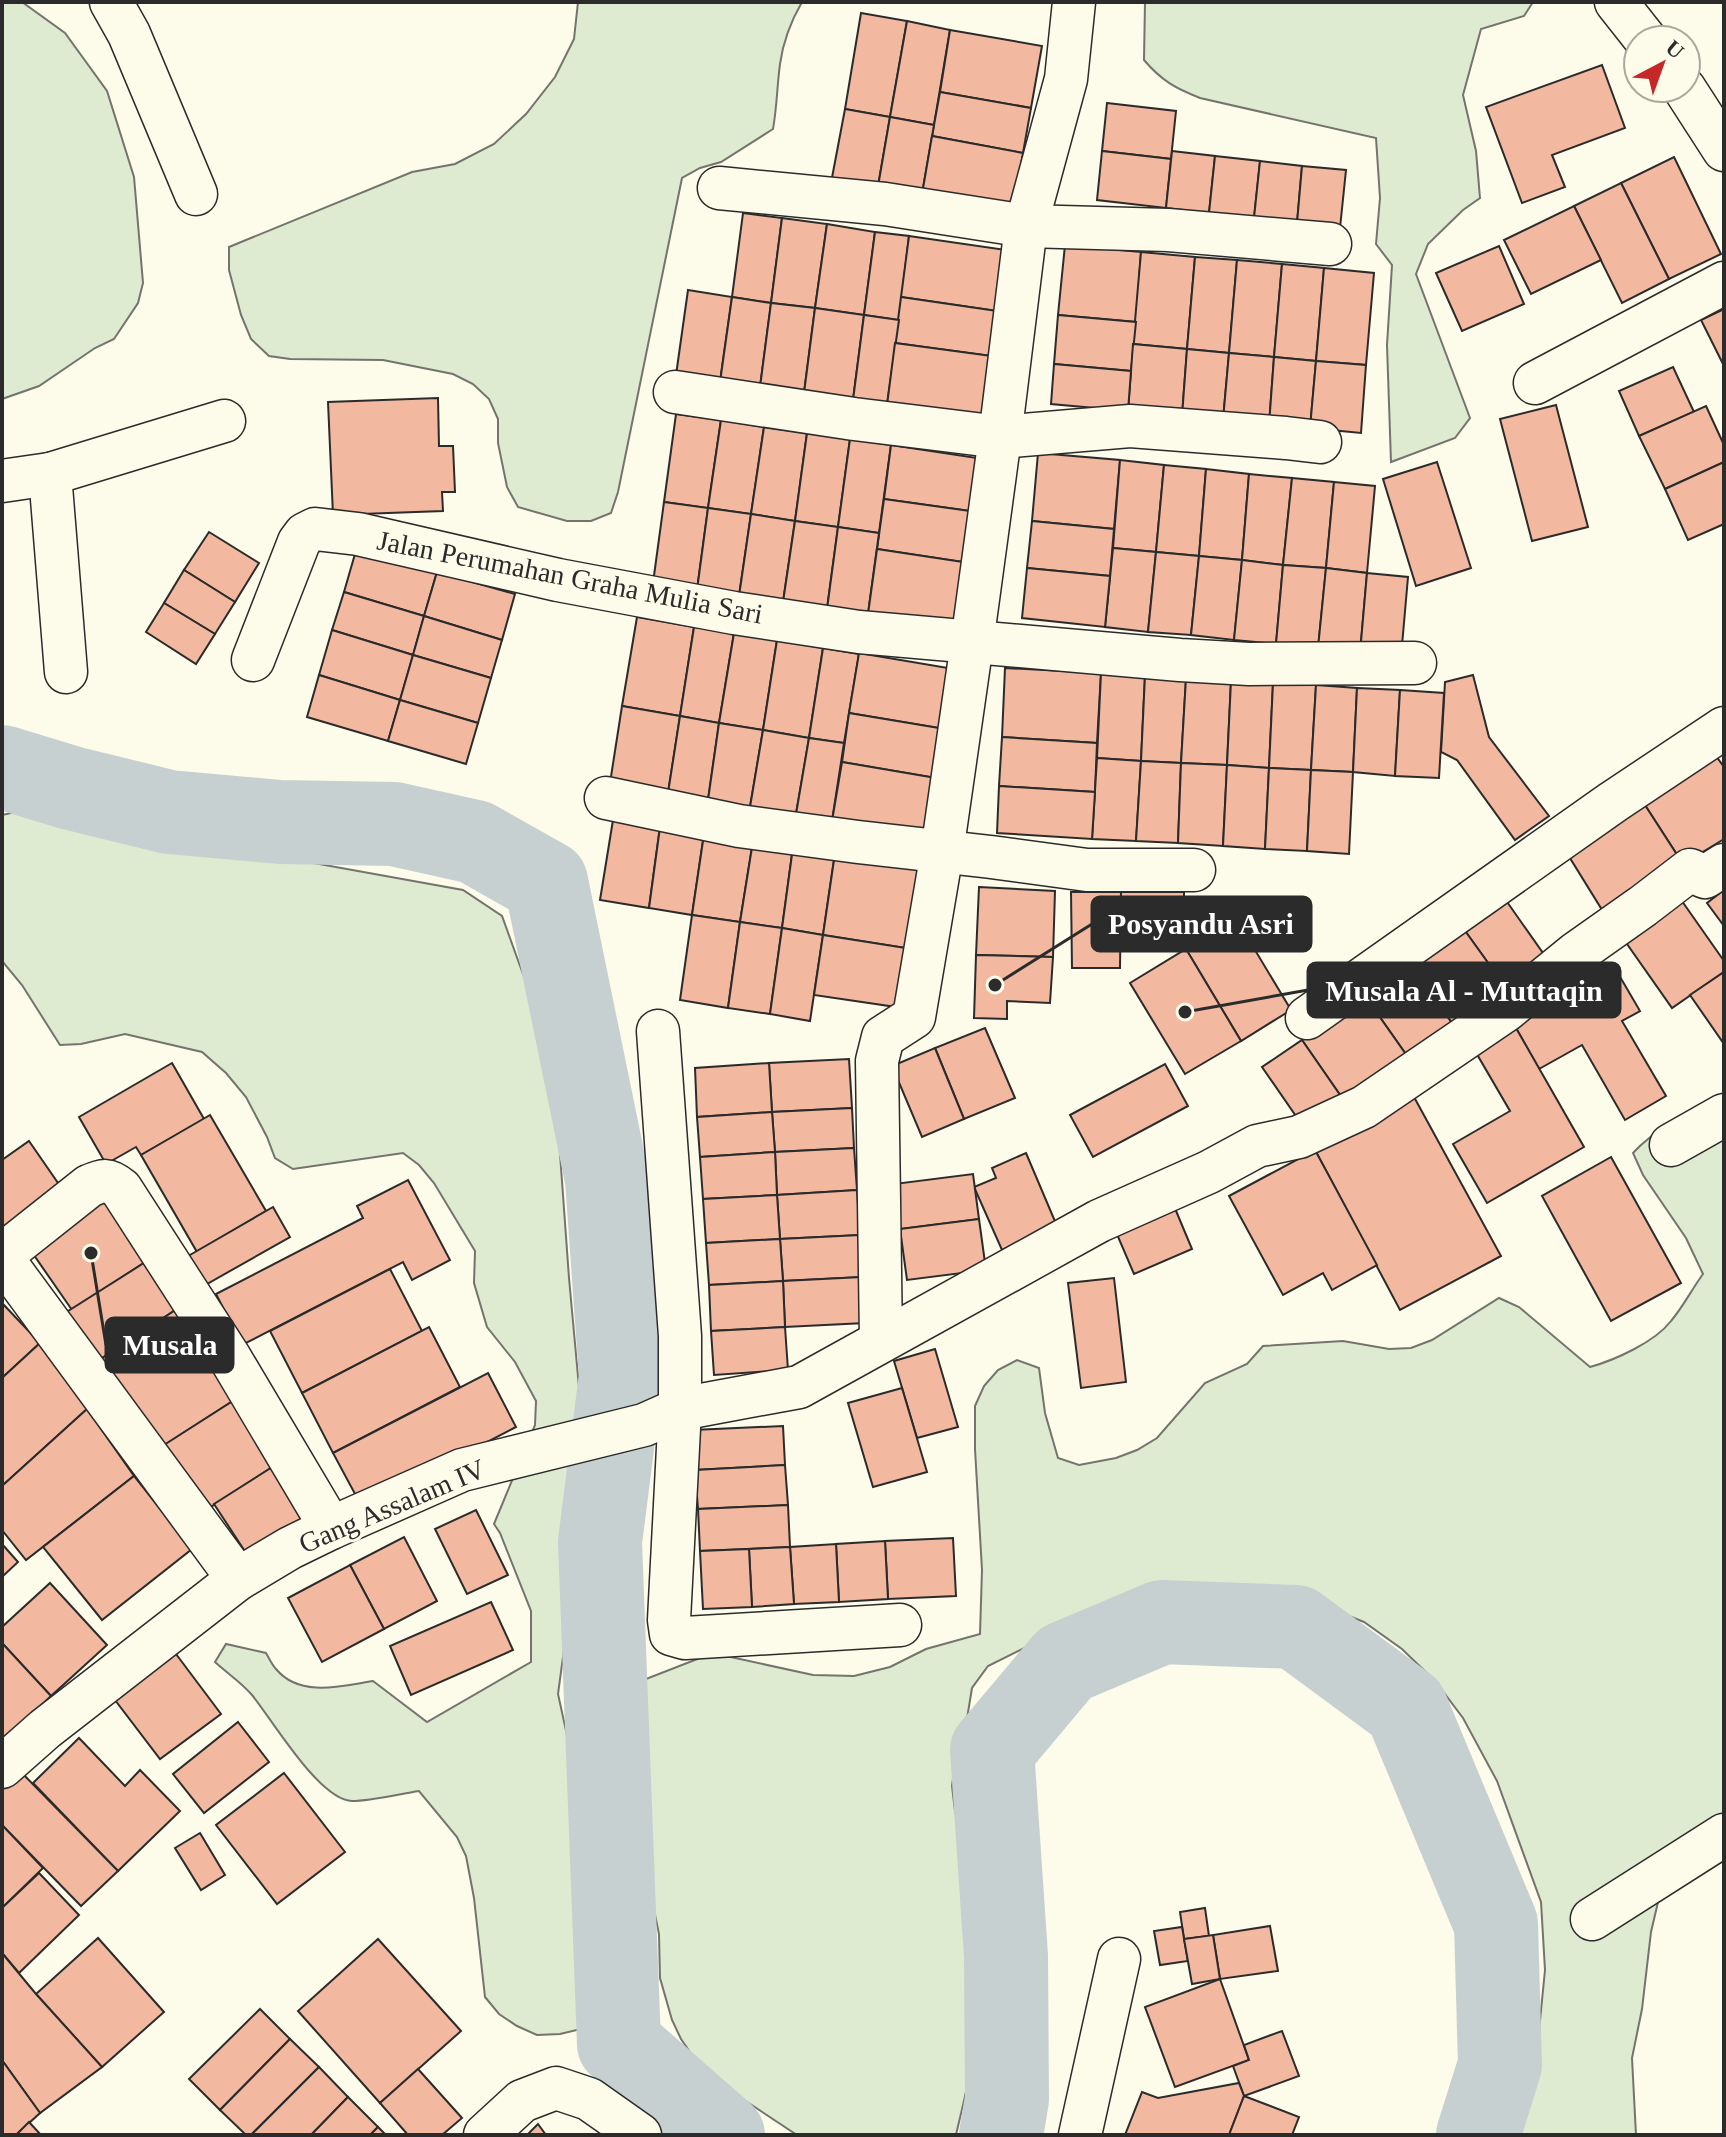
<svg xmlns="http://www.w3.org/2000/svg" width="1726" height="2137" font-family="'Times New Roman',serif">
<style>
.green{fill:#deebd1;stroke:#74746e;stroke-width:2}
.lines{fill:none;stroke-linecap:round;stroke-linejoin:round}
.river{stroke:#c7d0d0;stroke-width:84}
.building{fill:#f2b8a0;stroke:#2b2b2b;stroke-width:2}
.street-casing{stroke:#2b2b2b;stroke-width:45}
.street{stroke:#fdfbea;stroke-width:42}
.labels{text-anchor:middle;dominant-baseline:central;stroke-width:6;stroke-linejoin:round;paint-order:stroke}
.street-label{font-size:28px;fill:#2b2b2b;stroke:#fdfbea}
.leader{fill:none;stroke:#2b2b2b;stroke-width:3}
.callout-dot{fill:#2b2b2b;stroke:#fdfbea;stroke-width:3}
.callout{fill:#2b2b2b;stroke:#2b2b2b;stroke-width:3}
.callout-label{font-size:30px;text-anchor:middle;font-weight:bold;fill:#fff}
</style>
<rect width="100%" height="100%" fill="#fdfbea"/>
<!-- green -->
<g class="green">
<path d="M2 2H22L65 33 107 91 134 177 143 283 138 303 114 339 95 348 39 386 2 399Z"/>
<path d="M578 2H802C791 21 783 42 780 64 777 86 777 107 773 129L721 162 700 168 682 178 618 492 611 513 591 521H567L518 507 507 487 498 443V419L489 399 473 384 453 374 383 360 290 359 269 356 251 339 241 315 229 270V247L412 172 455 164 494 144 526 114 555 77 574 39Z"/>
<path d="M1145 2H1533L1524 16 1481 29 1463 95 1476 151 1480 198 1463 210 1428 244 1416 274 1470 418 1455 438 1391 462 1387 345 1392 265 1376 244 1380 198 1376 138 1200 98C1175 88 1162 81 1144 60Z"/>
<path d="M72 799 110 819 153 834 463 890 502 916 553 1057 569 1278 582 1420 577 1554 558 1694 577 1781 585 1802 589 1902 581 2029 560 2034 537 2035 517 2026 499 2014 485 1997 474 1898 466 1856 457 1837 419 1791C399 1794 371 1801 352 1801 319 1800 272 1719 252 1695 242 1683 227 1673 215 1662L226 1644 266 1653C269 1658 272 1665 276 1669 300 1698 342 1686 373 1681L427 1722 531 1662V1611L500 1533 494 1524 535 1425 536 1401 515 1362 487 1327 474 1283 475 1251 434 1183 419 1165 403 1153 293 1169 275 1158 267 1137 246 1097 226 1073 202 1052 125 1034 81 1044 60 1045 22 985 2 961V815Z"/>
<path d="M1724 1097V1821L1666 1868 1651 1932 1642 2009 1632 2058 1636 2135H1510L1512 2123 1523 2105 1536 2061 1545 1970 1541 1902 1497 1781 1463 1718 1435 1681 1402 1649 1364 1622 1306 1599 1195 1602 1081 1620 988 1666 972 1688 963 1743 955 1764 952 1786 955 1811 961 1834 969 1994C981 2044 967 2086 956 2135H797L732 2092 694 2058 681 2039 672 2020 660 1978 659 1934 650 1890 648 1845 644 1824 643 1714 646 1679 705 1656H726L813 1675 854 1676 890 1667 926 1649 980 1634 982 1570 975 1449V1406L984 1386 998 1370 1017 1360 1039 1368 1045 1413 1058 1458 1079 1465 1116 1458 1137 1450 1157 1438 1205 1383 1247 1364 1263 1346 1343 1341 1389 1349 1411 1348 1432 1340 1499 1298 1519 1307 1590 1367C1615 1360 1655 1342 1671 1321 1683 1307 1692 1289 1703 1274L1686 1238 1643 1175 1633 1153C1658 1126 1691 1113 1724 1097Z"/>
</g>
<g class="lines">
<!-- river -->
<g class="river">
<path d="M2 767 71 788 169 812 280 822 394 824 475 842 546 882 607 1179 621 1376 600 1542 619 2044 723 2135"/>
<path d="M1001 2135 1007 2099 1006 1956 992 1750 1065 1663 1162 1622 1296 1627 1406 1708 1496 1924 1500 2065 1478 2135"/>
</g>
</g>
<!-- building -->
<g class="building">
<path d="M861 13 907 21 890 117 845 109Z"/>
<path d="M907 21 950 30 934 125 890 117Z"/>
<path d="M950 30 1042 46 1031 108 940 92Z"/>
<path d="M1602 65 1625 128 1552 155 1565 187 1522 203 1486 107Z"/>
<path d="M940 92 1031 108 1023 153 932 136Z"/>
<path d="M1107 103 1176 111 1171 159 1102 151Z"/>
<path d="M845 109 890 117 877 192 831 183Z"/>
<path d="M890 117 934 125 921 200 877 192Z"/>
<path d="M932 136 1023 153 1012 216 921 200Z"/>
<path d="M1102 151 1171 159 1166 208 1097 200Z"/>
<path d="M1172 151 1215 156 1209 213 1166 208Z"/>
<path d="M1215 156 1260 161 1254 218 1209 213Z"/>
<path d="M1674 157 1721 254 1669 279 1621 183Z"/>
<path d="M1260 161 1302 166 1297 223 1254 218Z"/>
<path d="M1302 166 1346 170 1340 228 1297 223Z"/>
<path d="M1621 183 1669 279 1622 303 1574 206Z"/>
<path d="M1574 206 1601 260 1531 294 1504 240Z"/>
<path d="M743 213 782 218 771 303 732 297Z"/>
<path d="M782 218 827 224 815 308 771 303Z"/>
<path d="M827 224 875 232 864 315 815 308Z"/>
<path d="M875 232 909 236 899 320 864 315Z"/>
<path d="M909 236 1013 251 1004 312 901 297Z"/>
<path d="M1065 245 1141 252 1136 322 1058 315Z"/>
<path d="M1499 246 1524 304 1462 331 1436 273Z"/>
<path d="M1141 252 1195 257 1187 349 1133 344Z"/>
<path d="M1195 257 1237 260 1229 353 1187 349Z"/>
<path d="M1237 260 1282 264 1274 357 1229 353Z"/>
<path d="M1282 264 1324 268 1316 361 1274 357Z"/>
<path d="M1324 268 1374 273 1366 365 1316 361Z"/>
<path d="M688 290 732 297 720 382 676 375Z"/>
<path d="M732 297 771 303 760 387 720 382Z"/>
<path d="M901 297 1004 312 999 357 895 343Z"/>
<path d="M771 303 815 308 804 393 760 387Z"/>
<path d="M815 308 864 315 853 400 804 393Z"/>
<path d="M1724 309V366L1701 320Z"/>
<path d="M864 315 899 320 887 405 853 400Z"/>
<path d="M1058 315 1136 322 1131 371 1054 364Z"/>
<path d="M895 343 999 357 990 420 887 405Z"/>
<path d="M1133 344 1187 349 1182 416 1128 411Z"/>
<path d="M1187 349 1229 353 1223 420 1182 416Z"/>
<path d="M1229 353 1274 357 1269 425 1223 420Z"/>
<path d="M1274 357 1316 361 1310 428 1269 425Z"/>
<path d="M1316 361 1366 365 1361 433 1310 428Z"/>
<path d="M1054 364 1131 371 1128 411 1051 404Z"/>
<path d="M1673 367 1694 412 1639 436 1619 391Z"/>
<path d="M438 398 439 446H453L455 492H442L443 511 333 515 328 402Z"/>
<path d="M1556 405 1588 527 1532 541 1500 419Z"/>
<path d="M1706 406 1724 445V462L1665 489 1639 436Z"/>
<path d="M676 414 721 420 708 508 664 502Z"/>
<path d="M721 420 764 427 751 514 708 508Z"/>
<path d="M764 427 807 433 795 521 751 514Z"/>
<path d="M807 433 850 439 838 527 795 521Z"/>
<path d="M850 439 891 445 879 533 838 527Z"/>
<path d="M891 445 977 458 970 511 884 499Z"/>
<path d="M1038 453 1120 460 1114 529 1032 521Z"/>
<path d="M1120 460 1164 465 1156 552 1113 548Z"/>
<path d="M1437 462 1471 568 1416 586 1383 479Z"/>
<path d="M1724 462V524L1688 540 1665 489Z"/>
<path d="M1164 465 1206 469 1199 556 1156 552Z"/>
<path d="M1206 469 1249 474 1242 560 1199 556Z"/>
<path d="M1249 474 1292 478 1283 565 1242 560Z"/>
<path d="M1292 478 1334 482 1326 568 1283 565Z"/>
<path d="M1334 482 1375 486 1367 573 1326 568Z"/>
<path d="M884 499 970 511 963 562 877 549Z"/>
<path d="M664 502 708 508 697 590 653 583Z"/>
<path d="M708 508 751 514 739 596 697 590Z"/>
<path d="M751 514 795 521 783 602 739 596Z"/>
<path d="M795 521 838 527 827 609 783 602Z"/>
<path d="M1032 521 1114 529 1110 576 1027 568Z"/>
<path d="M838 527 879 533 868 614 827 609Z"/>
<path d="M209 532 259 563 235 602 184 570Z"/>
<path d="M357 547 437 572 424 616 344 592Z"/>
<path d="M1113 548 1156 552 1148 632 1105 627Z"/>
<path d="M877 549 963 562 954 627 868 614Z"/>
<path d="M1156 552 1199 556 1191 635 1148 632Z"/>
<path d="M1199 556 1242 560 1234 640 1191 635Z"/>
<path d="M1242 560 1283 565 1276 644 1234 640Z"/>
<path d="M1283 565 1326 568 1318 648 1276 644Z"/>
<path d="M1027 568 1110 576 1105 627 1022 618Z"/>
<path d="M1326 568 1367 573 1360 653 1318 648Z"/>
<path d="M184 570 235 602 215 634 164 603Z"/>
<path d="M437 572 515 594 502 640 424 616Z"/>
<path d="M1367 573 1408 577 1401 657 1360 653Z"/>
<path d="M344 592 424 616 413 655 332 630Z"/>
<path d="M164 603 215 634 196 664 146 632Z"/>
<path d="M424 616 502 640 491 678 413 655Z"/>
<path d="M637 617 694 627 680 716 622 706Z"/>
<path d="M694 627 734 633 719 723 680 716Z"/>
<path d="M332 630 413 655 400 700 319 675Z"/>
<path d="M734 633 777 640 763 730 719 723Z"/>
<path d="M777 640 823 648 809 738 763 730Z"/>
<path d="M823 648 859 654 844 743 809 738Z"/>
<path d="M859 653 954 669 945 729 849 713Z"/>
<path d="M413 655 491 678 478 723 400 700Z"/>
<path d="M1005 668 1101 673 1097 743 1002 737Z"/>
<path d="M1101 673 1145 675 1141 761 1097 758Z"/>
<path d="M319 675 400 700 388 741 307 717Z"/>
<path d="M1145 675 1186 678 1181 763 1141 761Z"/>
<path d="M1473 675 1489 737 1549 816 1515 840 1457 760 1441 752 1445 682Z"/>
<path d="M1186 678 1231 681 1227 765 1181 763Z"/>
<path d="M1231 681 1273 683 1269 768 1227 765Z"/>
<path d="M1273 683 1316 685 1311 770 1269 768Z"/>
<path d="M1316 685 1357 688 1353 772 1311 770Z"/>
<path d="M1357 688 1400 690 1395 776 1353 772Z"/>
<path d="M1400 690 1444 693 1439 778 1395 776Z"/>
<path d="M400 700 478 723 466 764 388 741Z"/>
<path d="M622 706 680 716 668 793 610 783Z"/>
<path d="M849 713 945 729 936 778 842 762Z"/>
<path d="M680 716 719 723 708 800 668 793Z"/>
<path d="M719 723 763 730 750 807 708 800Z"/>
<path d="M763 730 809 738 796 814 750 807Z"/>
<path d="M1002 737 1097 743 1095 792 999 786Z"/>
<path d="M809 738 844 743 832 821 796 814Z"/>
<path d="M1716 756 1724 767V839L1683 864 1643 802Z"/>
<path d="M1097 758 1141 761 1136 841 1092 839Z"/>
<path d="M1141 761 1181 763 1178 843 1136 841Z"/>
<path d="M842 762 936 778 927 836 832 821Z"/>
<path d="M1181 763 1227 765 1223 846 1178 843Z"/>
<path d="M1227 765 1269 768 1265 849 1223 846Z"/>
<path d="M1269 768 1311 770 1307 851 1265 849Z"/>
<path d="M1311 770 1353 772 1349 854 1307 851Z"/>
<path d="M999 786 1095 792 1092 839 997 833Z"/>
<path d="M1643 802 1683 864 1604 913 1565 850Z"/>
<path d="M613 820 660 827 649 908 600 900Z"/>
<path d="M660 827 704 834 692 915 649 908Z"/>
<path d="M704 834 753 841 740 922 692 915Z"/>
<path d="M753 841 793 847 782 928 740 922Z"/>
<path d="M793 847 835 853 823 935 782 928Z"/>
<path d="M835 853 924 867 912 949 823 935Z"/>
<path d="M979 887 1055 891 1053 957 976 955Z"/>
<path d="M1724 890V926L1707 903Z"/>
<path d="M1071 892H1121L1120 968H1072Z"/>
<path d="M1121 892H1184V942H1120Z"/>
<path d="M1677 894 1724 961V972L1672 1008 1620 934Z"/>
<path d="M1505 899 1550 963 1509 992 1463 928Z"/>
<path d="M692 915 740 922 728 1008 680 1000Z"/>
<path d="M1237 920 1291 1010 1241 1041 1186 949Z"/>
<path d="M740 922 782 928 770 1014 728 1008Z"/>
<path d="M782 928 823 935 810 1021 770 1014Z"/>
<path d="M1463 928 1509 992 1456 1029 1411 964Z"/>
<path d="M823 935 912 949 903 1008 814 995Z"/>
<path d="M1186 949 1241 1041 1185 1074 1130 983Z"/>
<path d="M976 955 1053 957 1050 1003 1007 1001V1019L974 1018Z"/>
<path d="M1612 963 1640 1011 1622 1021 1666 1096 1625 1120 1582 1045 1539 1069 1512 1021Z"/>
<path d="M1411 964 1456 1029 1410 1060 1365 996Z"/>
<path d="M1724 972V1044L1690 995Z"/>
<path d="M1365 996 1410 1060 1347 1105 1302 1040Z"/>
<path d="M1512 1021 1584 1147 1487 1203 1453 1144 1510 1111 1471 1044Z"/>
<path d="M985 1028 1015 1098 964 1119 935 1048Z"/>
<path d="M1302 1040 1347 1105 1307 1132 1262 1067Z"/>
<path d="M935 1048 964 1119 922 1137 892 1066Z"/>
<path d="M849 1059 852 1108 772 1112 769 1063Z"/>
<path d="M172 1063 204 1119 141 1155 136 1147 106 1164 79 1117Z"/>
<path d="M769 1063 772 1112 697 1117 695 1068Z"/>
<path d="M1165 1064 1188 1106 1093 1157 1070 1115Z"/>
<path d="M1414 1097 1501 1256 1400 1310 1315 1150Z"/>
<path d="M852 1108 854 1148 775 1152 772 1112Z"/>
<path d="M772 1112 775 1152 700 1157 697 1117Z"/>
<path d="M210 1115 266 1211 197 1252 141 1155Z"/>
<path d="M29 1141 67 1196 2 1239V1160Z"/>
<path d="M854 1148 857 1190 777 1195 775 1152Z"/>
<path d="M1315 1150 1377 1265 1332 1290 1323 1273 1283 1295 1229 1196Z"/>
<path d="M775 1152 777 1195 703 1199 700 1157Z"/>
<path d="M1026 1153 1057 1226 1002 1250 974 1187 996 1178 992 1168Z"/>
<path d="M1611 1157 1681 1283 1611 1321 1542 1196Z"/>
<path d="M973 1174 979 1219 900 1229 894 1184Z"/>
<path d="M408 1180 450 1260 412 1280 403 1262 242 1345 216 1294 363 1218 357 1206Z"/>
<path d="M857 1190 860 1235 780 1239 777 1195Z"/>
<path d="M110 1195 153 1257 72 1310 29 1248Z"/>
<path d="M777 1195 780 1239 706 1243 703 1199Z"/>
<path d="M1174 1206 1192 1249 1134 1274 1116 1232Z"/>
<path d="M273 1207 290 1237 193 1292 176 1263Z"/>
<path d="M979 1219 986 1270 907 1280 900 1229Z"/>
<path d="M860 1235 862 1277 783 1281 780 1239Z"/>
<path d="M780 1239 783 1281 709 1285 706 1243Z"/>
<path d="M147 1261 177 1309 96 1362 65 1313Z"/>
<path d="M390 1269 422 1331 302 1393 270 1331Z"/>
<path d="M862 1277 865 1323 785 1327 783 1281Z"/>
<path d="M1114 1278 1126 1382 1081 1388 1068 1283Z"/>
<path d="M783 1281 785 1327 711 1331 709 1285Z"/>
<path d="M2 1303 40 1343 2 1378Z"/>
<path d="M177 1309 236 1399 154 1452 96 1362Z"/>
<path d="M429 1327 460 1387 333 1453 302 1393Z"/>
<path d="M785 1327 788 1370 714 1375 711 1331Z"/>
<path d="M40 1343 87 1409 2 1486V1378Z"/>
<path d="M935 1349 958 1427 917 1438 894 1361Z"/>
<path d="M488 1373 516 1427 362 1507 333 1453Z"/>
<path d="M902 1388 927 1472 873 1487 848 1403Z"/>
<path d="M236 1399 277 1464 206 1510 164 1445Z"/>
<path d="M87 1409 134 1476 26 1560 2 1530V1486Z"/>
<path d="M783 1426 785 1465 695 1470 693 1430Z"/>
<path d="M277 1464 311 1515 248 1556 214 1504Z"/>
<path d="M785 1465 788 1505 698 1509 695 1470Z"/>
<path d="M134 1476 192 1549 102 1620 43 1547Z"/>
<path d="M788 1505 790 1547 700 1551 698 1509Z"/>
<path d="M476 1510 508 1575 467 1594 435 1529Z"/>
<path d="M404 1537 437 1601 384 1629 350 1565Z"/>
<path d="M953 1538 956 1596 888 1599 885 1541Z"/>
<path d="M885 1541 888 1599 839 1602 836 1544Z"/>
<path d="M2 1544 18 1562 2 1577Z"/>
<path d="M836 1544 839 1602 794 1604 790 1547Z"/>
<path d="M790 1547 794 1604 752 1607 749 1549Z"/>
<path d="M749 1549 752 1607 703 1609 700 1551Z"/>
<path d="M350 1565 384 1629 322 1662 288 1598Z"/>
<path d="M50 1583 107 1645 51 1696 2 1643V1627Z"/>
<path d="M491 1602 513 1650 411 1695 390 1646Z"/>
<path d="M2 1643 51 1696 2 1742Z"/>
<path d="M176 1654 221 1714 160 1759 115 1700Z"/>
<path d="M238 1722 269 1762 204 1813 173 1774Z"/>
<path d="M79 1738 125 1786 140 1770 180 1811 118 1871 33 1783Z"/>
<path d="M18 1769 118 1871 81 1906 2 1825V1784Z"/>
<path d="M284 1773 345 1852 277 1904 216 1825Z"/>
<path d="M2 1825 43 1868 2 1908Z"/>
<path d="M200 1833 225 1875 201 1890 175 1848Z"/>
<path d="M39 1873 79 1915 19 1973 2 1953V1908Z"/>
<path d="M1205 1908 1209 1936 1184 1939 1180 1912Z"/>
<path d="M1270 1926 1278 1971 1220 1979 1213 1935Z"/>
<path d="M1182 1927 1188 1961 1160 1965 1154 1931Z"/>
<path d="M1213 1935 1220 1979 1192 1984 1184 1939Z"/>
<path d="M98 1938 164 2012 102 2067 36 1994Z"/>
<path d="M378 1939 461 2031 380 2103 298 2011Z"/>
<path d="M2 1953 36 1994 102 2067 40 2113 2 2060Z"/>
<path d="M1220 1979 1249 2060 1175 2087 1145 2007Z"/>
<path d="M260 2009 290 2039 220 2110 189 2079Z"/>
<path d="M1282 2031 1299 2076 1244 2096 1233 2066 1249 2060 1244 2045Z"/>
<path d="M290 2039 319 2067 251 2135H246L220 2110Z"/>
<path d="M4 2063 40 2113 16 2135H2V2064Z"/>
<path d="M319 2067 348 2097 311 2135H251Z"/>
<path d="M418 2069 462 2118 442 2135H408L380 2103Z"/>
<path d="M1239 2083 1244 2096 1229 2135H1125L1142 2092 1158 2098Z"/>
<path d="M1244 2096 1299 2117 1292 2135H1229Z"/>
<path d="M348 2097 378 2127 370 2135H311Z"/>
<path d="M29 2122 41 2135H16Z"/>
<path d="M538 2124 546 2135H527Z"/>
<path d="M378 2127 386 2135H370Z"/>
</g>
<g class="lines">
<defs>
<g id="street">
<path d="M111 2 129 34 196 194"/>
<path d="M1616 2 1646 40"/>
<path d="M1684 88 1724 150"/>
<path d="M719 188 885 204 1026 226 1168 230 1330 244"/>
<path d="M1535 383 1724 283"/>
<path d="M675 392 854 419 1000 437 1130 426 1286 438 1320 442"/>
<path d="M50 474 66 672"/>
<path d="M2 481 50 474 224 421"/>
<path d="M253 660 299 542 305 534 315 529 358 534 558 580 734 613 859 632 1180 660 1249 664 1415 663"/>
<path d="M606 798 739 826 858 842 991 857 1087 870H1194"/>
<path d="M1307 1018 1613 802 1724 728"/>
<path d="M658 1031 680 1336V1409L669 1620 671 1634 685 1638 900 1625"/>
<path d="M1671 1145 1724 1115"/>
<path d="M2 1255 89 1186C104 1180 108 1178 121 1189L230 1358 331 1528"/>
<path d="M2 1258 238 1579"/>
<path d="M881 1341 877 1061 883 1037 914 1017 942 852 972 643 1000 437 1026 226 1066 79 1074 2"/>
<path d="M2 1767 45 1729 238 1579 290 1548 331 1528 462 1470 644 1425 680 1409 799 1387 1099 1221 1209 1172 1257 1146 1299 1137 1364 1107 1505 1011 1575 954 1643 906 1690 870 1705 877 1724 865"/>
<path d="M1592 1919 1724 1835"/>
<path d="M485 2135 522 2101 556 2088 589 2099 640 2135"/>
<path d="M1080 2135 1119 1959"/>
</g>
</defs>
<!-- street casing -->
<use href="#street" class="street-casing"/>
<!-- street -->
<use href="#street" class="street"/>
</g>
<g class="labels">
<!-- street labels -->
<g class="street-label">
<text transform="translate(570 577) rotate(11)">Jalan Perumahan Graha Mulia Sari</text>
<text transform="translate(392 1506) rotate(-23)">Gang Assalam IV</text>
</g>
</g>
<!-- callouts -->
<path class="leader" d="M995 985L1092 924M1185 1012L1308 990M91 1253L106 1345"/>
<g class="callout-dot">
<circle cx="995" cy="985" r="8"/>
<circle cx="1185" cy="1012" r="8"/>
<circle cx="91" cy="1253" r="8"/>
</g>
<g class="callout">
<rect x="1092" y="897" width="219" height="54" rx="8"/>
<rect x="1308" y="963" width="312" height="54" rx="8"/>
<rect x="106" y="1318" width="127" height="54" rx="8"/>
</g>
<g class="callout-label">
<text x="1201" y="934">Posyandu Asri</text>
<text x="1464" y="1001">Musala Al - Muttaqin</text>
<text x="170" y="1355">Musala</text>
</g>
<!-- border -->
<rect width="1726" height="2137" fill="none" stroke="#2b2b2b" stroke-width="8"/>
<!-- north arrow -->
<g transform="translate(1662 64) rotate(41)"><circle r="38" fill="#fdfbea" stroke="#a9a89e" stroke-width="2"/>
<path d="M0-6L14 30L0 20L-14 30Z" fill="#c62828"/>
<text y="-12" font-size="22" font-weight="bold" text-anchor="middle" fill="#2b2b2b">U</text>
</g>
</svg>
